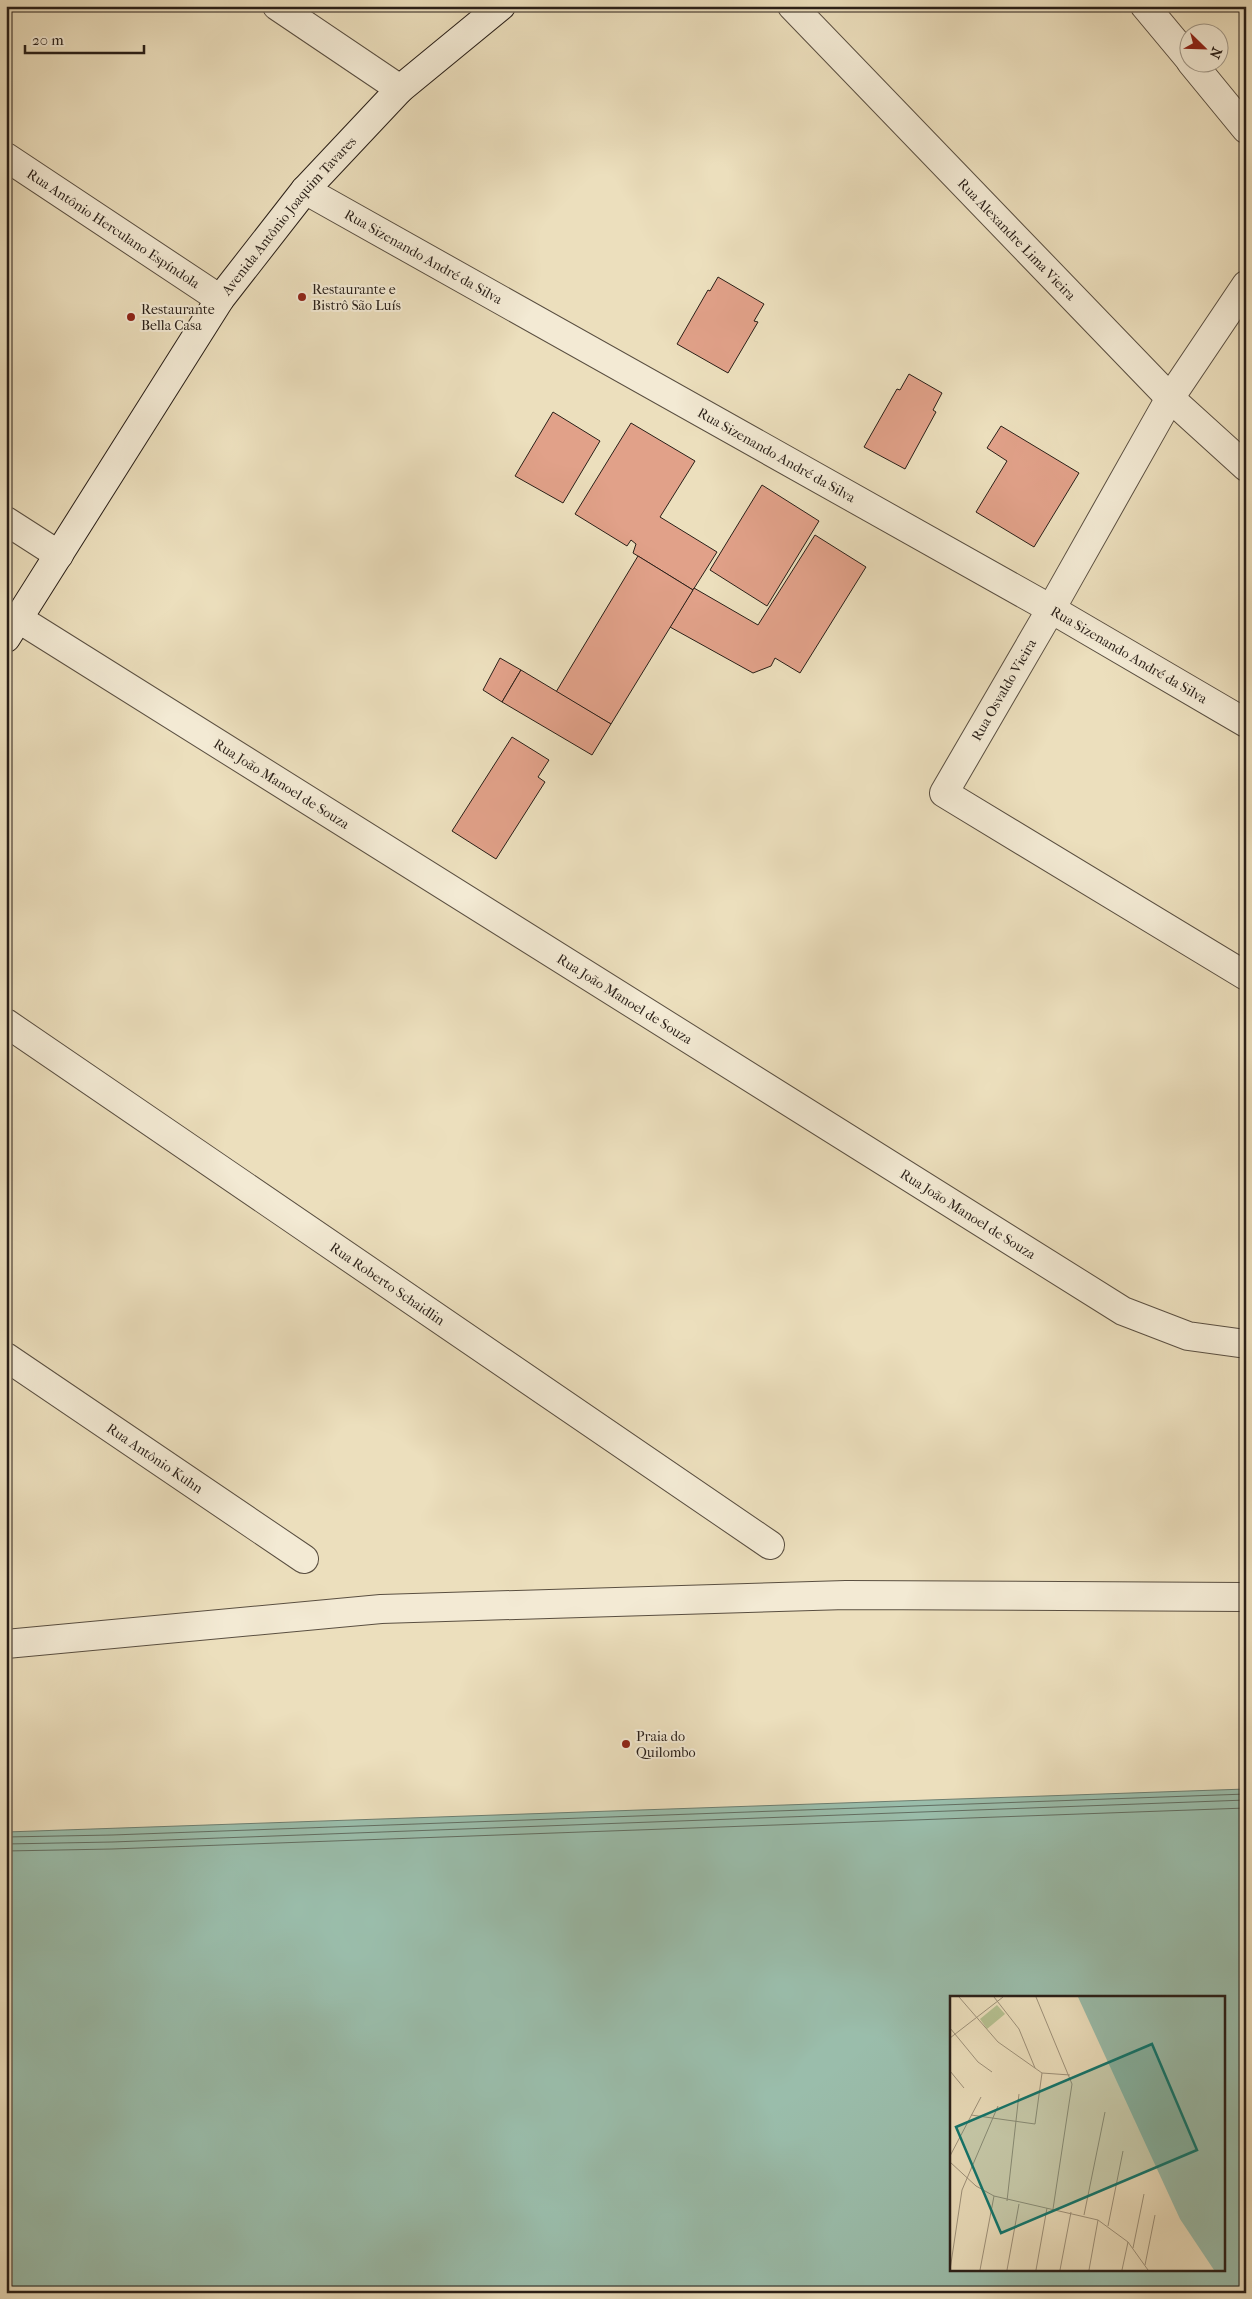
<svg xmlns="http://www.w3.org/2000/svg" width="1252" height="2299" font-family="'IM FELL French Canon',serif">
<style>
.water{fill:#9abdab;stroke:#6d7e70;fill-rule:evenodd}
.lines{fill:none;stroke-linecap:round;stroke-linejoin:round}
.shore{stroke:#626e62;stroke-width:1}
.building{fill:#e1a189;stroke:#291f18}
.pedestrian-casing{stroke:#5a4f41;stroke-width:30}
.minor-casing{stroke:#5a4f41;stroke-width:30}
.secondary-casing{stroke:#291f18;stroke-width:30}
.pedestrian{stroke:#f3ead4;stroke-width:28}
.minor{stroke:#f3ead4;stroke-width:28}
.secondary{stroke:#f3ead4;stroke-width:28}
.poi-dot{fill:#8f2418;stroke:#f3ead4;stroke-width:2}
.labels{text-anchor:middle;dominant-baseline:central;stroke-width:4;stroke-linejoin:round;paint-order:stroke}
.street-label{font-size:14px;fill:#291f18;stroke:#f3ead4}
.poi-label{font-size:14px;fill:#291f18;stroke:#f3ead4;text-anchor:start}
.inset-road{fill:none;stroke:#9e927b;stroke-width:1}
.view{fill:#0f766e;fill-opacity:0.15;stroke:#0f766e;stroke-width:2.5}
.inset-edge{fill:none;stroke:#291f18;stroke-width:2.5}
</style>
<rect width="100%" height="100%" fill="#ecdfbd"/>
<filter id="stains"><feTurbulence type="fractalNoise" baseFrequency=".004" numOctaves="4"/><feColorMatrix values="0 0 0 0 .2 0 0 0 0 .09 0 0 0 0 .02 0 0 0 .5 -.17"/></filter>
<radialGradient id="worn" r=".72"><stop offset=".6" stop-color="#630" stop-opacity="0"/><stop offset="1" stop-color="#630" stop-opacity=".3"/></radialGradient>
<!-- water -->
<path class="water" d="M1246 1789V2293H6V1832ZM951 1998H1223V2270H951Z"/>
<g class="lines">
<!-- shore -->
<g class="shore">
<path d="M6 1837 112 1835 1246 1794"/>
<path d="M6 1844 112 1842 1246 1800"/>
<path d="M6 1851 112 1849 1246 1808"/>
</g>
</g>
<!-- building -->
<g class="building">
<path d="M718 277 764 304 754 321 758 322 728 373 677 344 708 290 710 291Z"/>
<path d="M909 374 942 393 933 410 936 412 905 469 864 447 897 389 900 390Z"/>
<path d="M553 412 600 441 563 503 515 476Z"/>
<path d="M631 423 695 461 660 517 717 552 693 590 633 553 636 544 631 540 627 546 575 514Z"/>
<path d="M1001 426 1079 473 1034 547 976 512 1007 461 987 448Z"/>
<path d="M762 485 819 521 767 606 710 570Z"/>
<path d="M815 535 866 567 800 673 775 658 771 666 753 673 670 627 694 588 758 625Z"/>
<path d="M638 556 693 590 611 724 556 692Z"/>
<path d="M500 658 521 670 502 702 483 690Z"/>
<path d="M521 670 611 724 592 755 502 702Z"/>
<path d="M512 737 549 760 538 777 545 782 496 859 452 831Z"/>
</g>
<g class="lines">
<defs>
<path id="pedestrian" d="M6 1644 381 1609 846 1595 1246 1597"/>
<g id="minor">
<path d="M277 6 400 89"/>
<path id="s1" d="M792 6 1170 398 1246 467"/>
<path d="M1145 6 1190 60"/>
<path d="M1191 62 1246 129"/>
<path id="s2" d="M6 157 220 299"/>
<path id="s3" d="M305 190 1051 609 1246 723"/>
<path d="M1246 285 1170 398 1051 609 944 793 1246 976"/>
<path d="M6 521 59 555"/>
<path id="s4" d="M19 619 1123 1311 1188 1336 1246 1344"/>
<path id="s5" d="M6 1023 770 1545"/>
<path id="s6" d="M6 1357 304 1559"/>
</g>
<g id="secondary">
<path id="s7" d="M6 638 220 299 305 190 400 89 501 6"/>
</g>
</defs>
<!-- pedestrian casing -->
<use href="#pedestrian" class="pedestrian-casing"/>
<!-- minor casing -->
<use href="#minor" class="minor-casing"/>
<!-- secondary casing -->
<use href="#secondary" class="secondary-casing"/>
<!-- pedestrian -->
<use href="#pedestrian" class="pedestrian"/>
<!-- minor -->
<use href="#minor" class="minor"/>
<!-- secondary -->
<use href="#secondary" class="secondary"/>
</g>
<!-- markers -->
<g class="poi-dot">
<circle cx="302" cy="297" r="5"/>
<circle cx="131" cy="317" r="5"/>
<circle cx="626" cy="1744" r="5"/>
</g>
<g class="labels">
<!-- street labels -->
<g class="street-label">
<text stroke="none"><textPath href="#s7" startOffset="509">Avenida Antônio Joaquim Tavares</textPath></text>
<text stroke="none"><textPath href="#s2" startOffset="129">Rua Antônio Herculano Espíndola</textPath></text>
<text stroke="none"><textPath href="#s1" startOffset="324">Rua Alexandre Lima Vieira</textPath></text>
<text stroke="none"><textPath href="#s3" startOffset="136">Rua Sizenando André da Silva</textPath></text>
<text stroke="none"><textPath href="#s3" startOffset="541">Rua Sizenando André da Silva</textPath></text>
<text stroke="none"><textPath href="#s3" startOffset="946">Rua Sizenando André da Silva</textPath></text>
<text transform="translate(1004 690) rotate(-60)">Rua Osvaldo Vieira</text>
<text stroke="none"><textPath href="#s4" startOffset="310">Rua João Manoel de Souza</textPath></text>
<text stroke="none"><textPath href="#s4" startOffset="715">Rua João Manoel de Souza</textPath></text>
<text stroke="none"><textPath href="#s4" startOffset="1120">Rua João Manoel de Souza</textPath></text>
<text stroke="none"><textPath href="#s5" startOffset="462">Rua Roberto Schaidlin</textPath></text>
<text stroke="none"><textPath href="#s6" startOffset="180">Rua Antônio Kuhn</textPath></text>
</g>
<!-- poi labels -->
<g class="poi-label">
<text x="312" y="289">Restaurante e<tspan x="312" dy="16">Bistrô São Luís</tspan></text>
<text x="141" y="309">Restaurante<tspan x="141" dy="16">Bella Casa</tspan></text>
<text x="636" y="1736">Praia do<tspan x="636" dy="16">Quilombo</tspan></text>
</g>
</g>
<!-- overview -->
<g transform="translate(950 1996)">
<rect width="275" height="275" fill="#ecdfbd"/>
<path d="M47 9 55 18 37 33 30 23Z" fill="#b6c292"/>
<path d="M128 1H275V274H264L230 223Z" fill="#9abdab"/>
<path class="inset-road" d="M9 1 48 46 92 77 120 79M44 1 69 33 85 72M86 1 122 88 103 213M0 32 28 66 42 76M0 42 53 1M0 75 14 92M21 119 85 128 92 77M0 160 31 101M0 166 26 190 44 200 148 224 178 246 198 274M57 205 69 98M134 219 155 116M158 230 173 155M183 252 194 198M195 269 205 219M0 274 12 194 48 110M30 274 44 200M57 274 69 208M86 274 97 212M110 274 121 216M139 274 148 224M172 274 178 246"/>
<path class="view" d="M202 48 247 154 51 237 6 131Z"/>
<rect width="275" height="275" class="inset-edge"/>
</g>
<!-- margin -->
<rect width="1252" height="2299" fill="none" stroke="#ecdfbd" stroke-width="25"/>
<rect x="8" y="8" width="1237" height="2284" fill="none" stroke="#291f18" stroke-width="2.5"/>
<rect x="12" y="12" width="1227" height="2274" fill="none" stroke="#291f18"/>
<!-- north arrow -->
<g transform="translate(1204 48) rotate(113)"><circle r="24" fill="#f3ead4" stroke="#a29989"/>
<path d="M0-4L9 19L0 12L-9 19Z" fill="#8f2418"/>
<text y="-8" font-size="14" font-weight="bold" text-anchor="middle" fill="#291f18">N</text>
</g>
<!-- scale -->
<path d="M25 45v8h119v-8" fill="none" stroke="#291f18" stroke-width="2.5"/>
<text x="32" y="45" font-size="15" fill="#291f18" stroke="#f3ead4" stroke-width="4" paint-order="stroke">20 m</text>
<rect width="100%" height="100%" filter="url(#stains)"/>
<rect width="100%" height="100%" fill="url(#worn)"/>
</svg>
